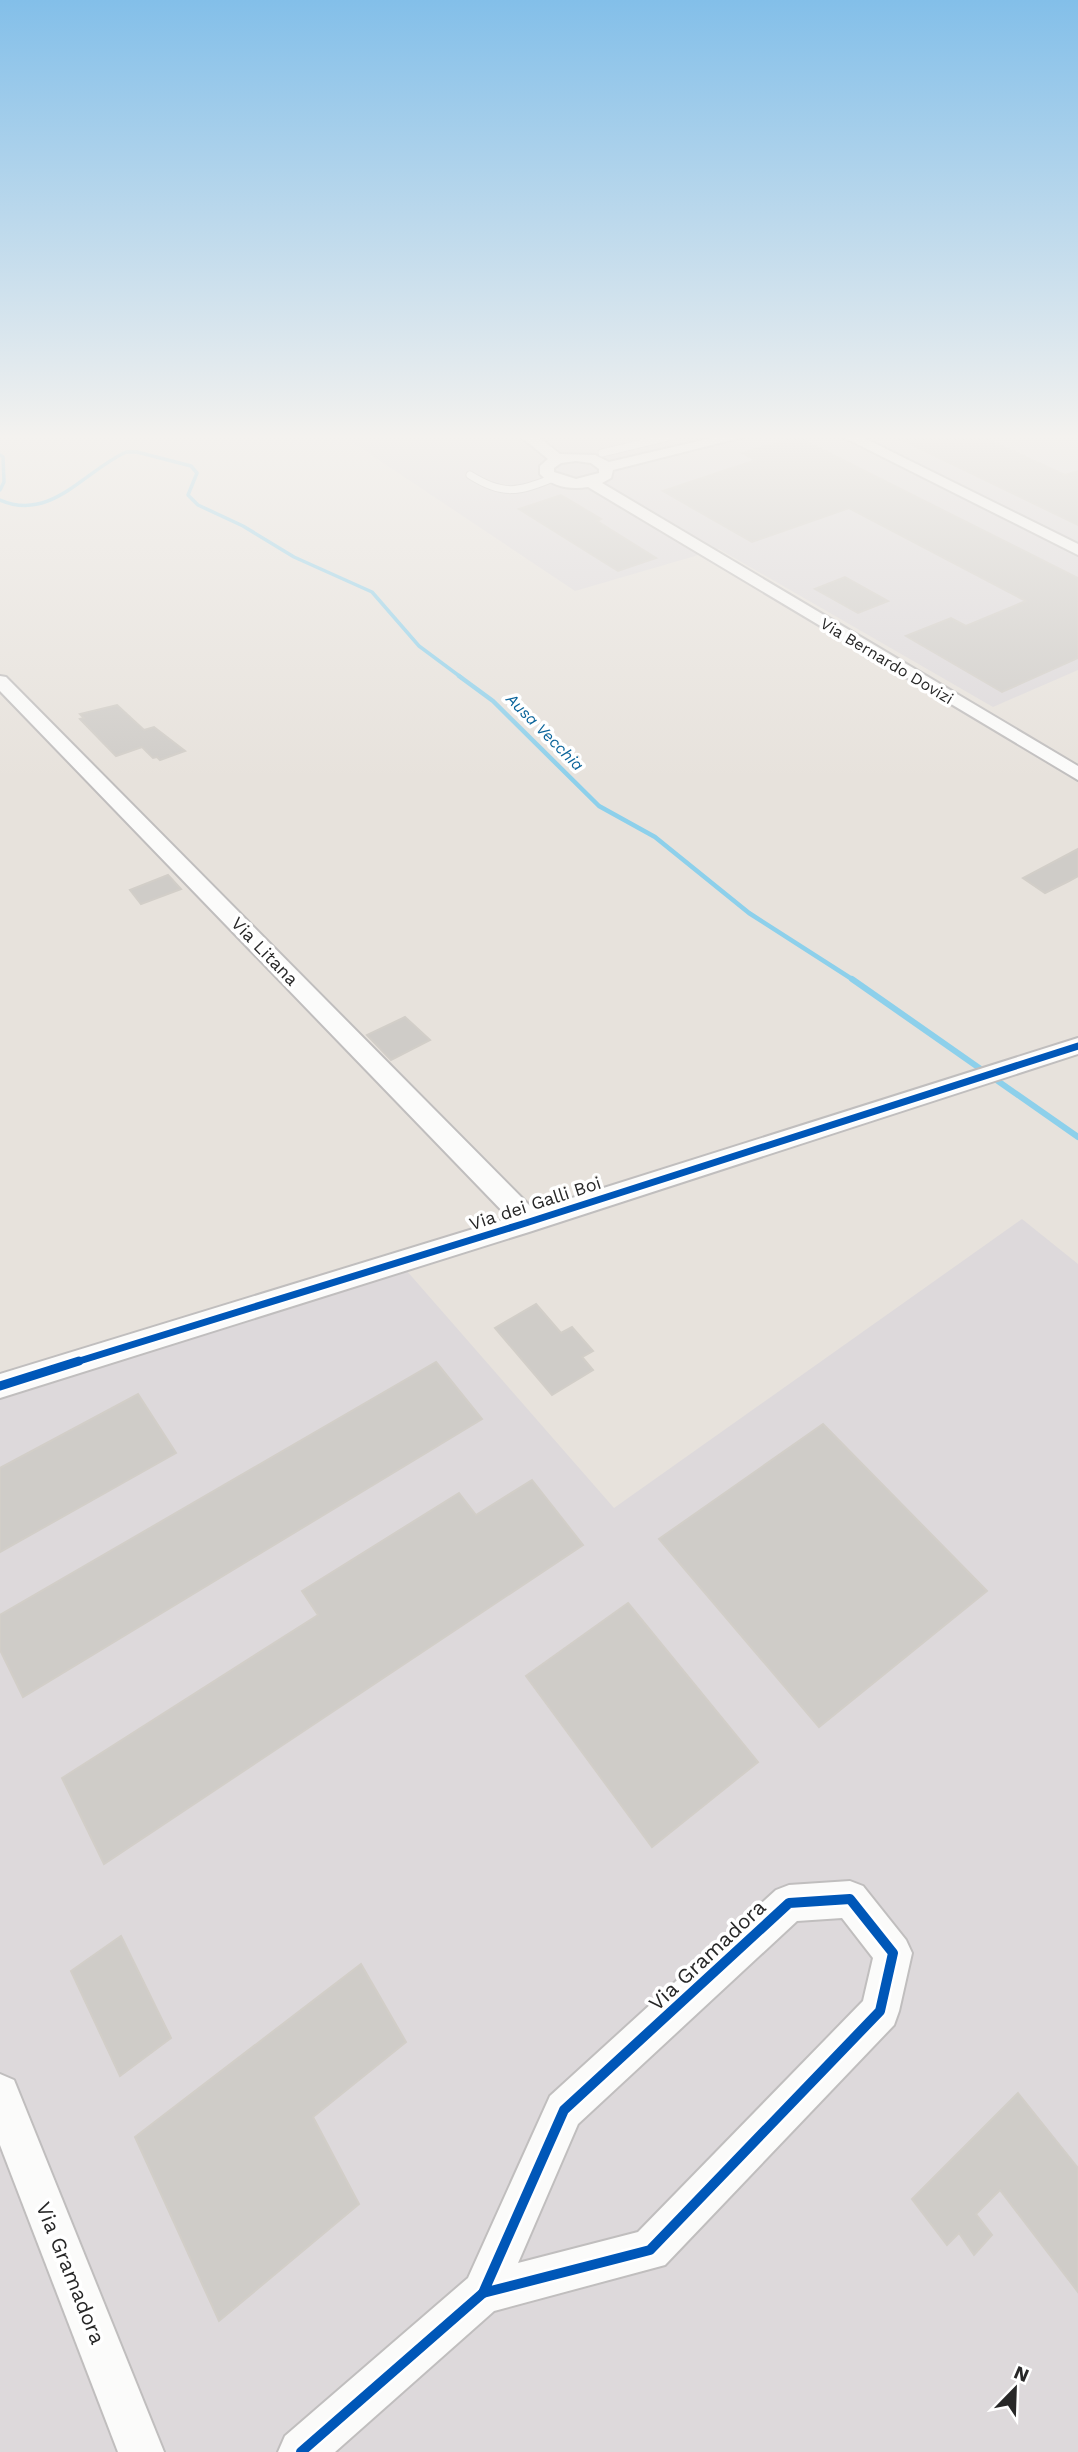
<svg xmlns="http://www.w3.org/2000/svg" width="1078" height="2452" font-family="'Work Sans',sans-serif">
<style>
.industrial{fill:#ddd9db}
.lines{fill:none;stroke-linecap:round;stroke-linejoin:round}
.stream-far2{stroke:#8dd0eb;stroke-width:3.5}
.stream-far1{stroke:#8dd0eb;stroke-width:4.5}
.stream{stroke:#8dd0eb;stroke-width:6}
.building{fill:#cfccc8;stroke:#d2cec8;stroke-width:2}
.service-casing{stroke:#c0bebe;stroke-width:9}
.minor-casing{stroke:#c0bebe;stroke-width:4}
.service{stroke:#fbfbfa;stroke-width:7}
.minor{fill:#fbfbfa;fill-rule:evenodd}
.cycleway-far2-casing{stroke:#fff;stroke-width:11}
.cycleway-far1-casing{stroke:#fff;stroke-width:13}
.cycleway-casing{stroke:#fff;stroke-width:15}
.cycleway-far2{stroke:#0057b8;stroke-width:7}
.cycleway-far1{stroke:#0057b8;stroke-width:9}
.cycleway{stroke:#0057b8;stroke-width:10}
.labels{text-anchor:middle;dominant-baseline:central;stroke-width:7;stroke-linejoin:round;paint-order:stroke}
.far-street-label{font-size:16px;fill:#272727;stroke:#fff}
.far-water-label{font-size:16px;font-style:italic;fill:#096399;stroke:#fff}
.street-label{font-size:18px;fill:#272727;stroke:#fff}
.near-street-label{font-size:21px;fill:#272727;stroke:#fff}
</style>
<rect width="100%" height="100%" fill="#e7e2dc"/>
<!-- industrial -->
<g class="industrial">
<path d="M343 436H1078V670L993 707 719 549 575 591Z"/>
<path d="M1022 1219 1078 1264V2452H0V1400L406 1270 614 1508Z"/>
</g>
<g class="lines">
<!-- stream-far2 -->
<g class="stream-far2">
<path d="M0 455 3 457 4 482 0 490"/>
<path d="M0 500C51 522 83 472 126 452H137L191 466 197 473 188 495 198 505 243 526 294 557 372 592 419 646 462 678"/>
</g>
<!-- stream-far1 -->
<path class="stream-far1" d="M459 676 493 701 599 806 655 837 749 913 855 981"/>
<!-- stream -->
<path class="stream" d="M852 979 1078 1137"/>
</g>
<!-- building -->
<g class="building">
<path d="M894 436H980L1065 475 1078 471V525Z"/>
<path d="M797 437 1078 578V658L1002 692 906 636 951 618 966 626 1026 601 849 508 752 542 663 491 756 460 742 453Z"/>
<path d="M561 495 601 519 597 521 656 558 618 571 519 509Z"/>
<path d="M845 577 888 601 858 613 815 589Z"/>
<path d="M117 705 144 730 154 727 185 751 160 760 157 757 153 758 142 747 116 756 80 719 84 718 80 714Z"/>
<path d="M1078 849V876L1069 881 1045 893 1023 878Z"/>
<path d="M168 875 181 889 141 904 130 890Z"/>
<path d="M405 1017 430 1040 391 1060 367 1035Z"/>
<path d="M536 1304 561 1333 572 1327 593 1351 582 1357 593 1370 552 1395 495 1328Z"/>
<path d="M436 1362 482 1419 23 1697 0 1650V1615Z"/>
<path d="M138 1394 176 1453 0 1552V1468Z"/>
<path d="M823 1424 987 1591 819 1727 659 1539Z"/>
<path d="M532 1480 583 1545 104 1864 62 1778 318 1615 302 1591 459 1493 476 1515Z"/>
<path d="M628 1603 758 1762 652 1847 526 1676Z"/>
<path d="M121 1936 171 2038 120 2076 71 1971Z"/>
<path d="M361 1964 406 2042 313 2117 359 2204 219 2321 135 2137Z"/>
<path d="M1018 2093 1078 2168V2292L1000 2190 976 2214 992 2235 974 2255 959 2233 947 2245 912 2199Z"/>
</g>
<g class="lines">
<defs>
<g id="service">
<path d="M602 453 672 436"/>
<path d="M470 475C503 496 519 492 553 478"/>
</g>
<g id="minor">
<path d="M520 436H537L560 454 595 455 609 462 720 436H747L613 470 611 478 602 483 1078 766V780L588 487C571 490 552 487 540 474V466L548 459ZM576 461 591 463 599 469V473L576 479 554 472V468L561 463Z"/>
<path d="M841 436H860L1078 544V555Z"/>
<path d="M0 676 6 677 534 1210 1078 1038V1054L529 1232 0 1398V1374L509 1218 0 691Z"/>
<path d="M850 1881 863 1886 906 1940 912 1953 899 2011 894 2025 665 2265 494 2311 335 2452H278L285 2436 468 2278 550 2096 776 1890 789 1885ZM842 1918 873 1958 863 2001 638 2232 518 2263 578 2124 797 1921Z"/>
<path d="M0 2074 14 2080 164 2452H118L0 2145Z"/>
</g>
</defs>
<!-- service casing -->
<use href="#service" class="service-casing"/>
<!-- minor casing -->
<use href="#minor" class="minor-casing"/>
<!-- service -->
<use href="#service" class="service"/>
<!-- minor -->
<use href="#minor" class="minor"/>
<defs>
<path id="cycleway-far2" d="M73 1363 529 1222 1078 1046"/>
<path id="cycleway-far1" d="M0 1386 79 1361"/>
<g id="cycleway">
<path d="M850 1899 893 1953 880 2011 650 2250 483 2293 564 2110 789 1903Z"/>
<path d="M301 2452 483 2293"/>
</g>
</defs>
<!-- cycleway-far2 casing -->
<use href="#cycleway-far2" class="cycleway-far2-casing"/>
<!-- cycleway-far1 casing -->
<use href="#cycleway-far1" class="cycleway-far1-casing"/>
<!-- cycleway casing -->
<use href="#cycleway" class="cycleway-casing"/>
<!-- cycleway-far2 -->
<use href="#cycleway-far2" class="cycleway-far2"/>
<!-- cycleway-far1 -->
<use href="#cycleway-far1" class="cycleway-far1"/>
<!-- cycleway -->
<use href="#cycleway" class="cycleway"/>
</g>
<!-- sky -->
<linearGradient id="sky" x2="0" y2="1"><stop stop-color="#83bfe9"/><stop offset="0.56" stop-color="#f4f2ef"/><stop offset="1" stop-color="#f4f2ef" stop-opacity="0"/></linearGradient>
<rect width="1078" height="780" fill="url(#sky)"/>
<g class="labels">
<!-- far-street labels -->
<g class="far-street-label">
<text transform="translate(887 661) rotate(31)">Via Bernardo Dovizi</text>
</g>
<!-- far-water labels -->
<g class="far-water-label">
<text transform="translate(545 732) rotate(45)">Ausa Vecchia</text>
</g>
<!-- street labels -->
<g class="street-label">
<text transform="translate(265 951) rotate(46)">Via Litana</text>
<text transform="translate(535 1203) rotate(-18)">Via dei Galli Boi</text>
</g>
<!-- near-street labels -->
<g class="near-street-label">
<text transform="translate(707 1955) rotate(-43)">Via Gramadora</text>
<text transform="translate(71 2273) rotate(68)">Via Gramadora</text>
</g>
</g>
<!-- north arrow -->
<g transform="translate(1015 2389) rotate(23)" stroke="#ffffff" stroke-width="5" paint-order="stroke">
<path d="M0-5L12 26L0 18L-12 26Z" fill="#272727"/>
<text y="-10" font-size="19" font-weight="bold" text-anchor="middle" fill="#272727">N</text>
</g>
</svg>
